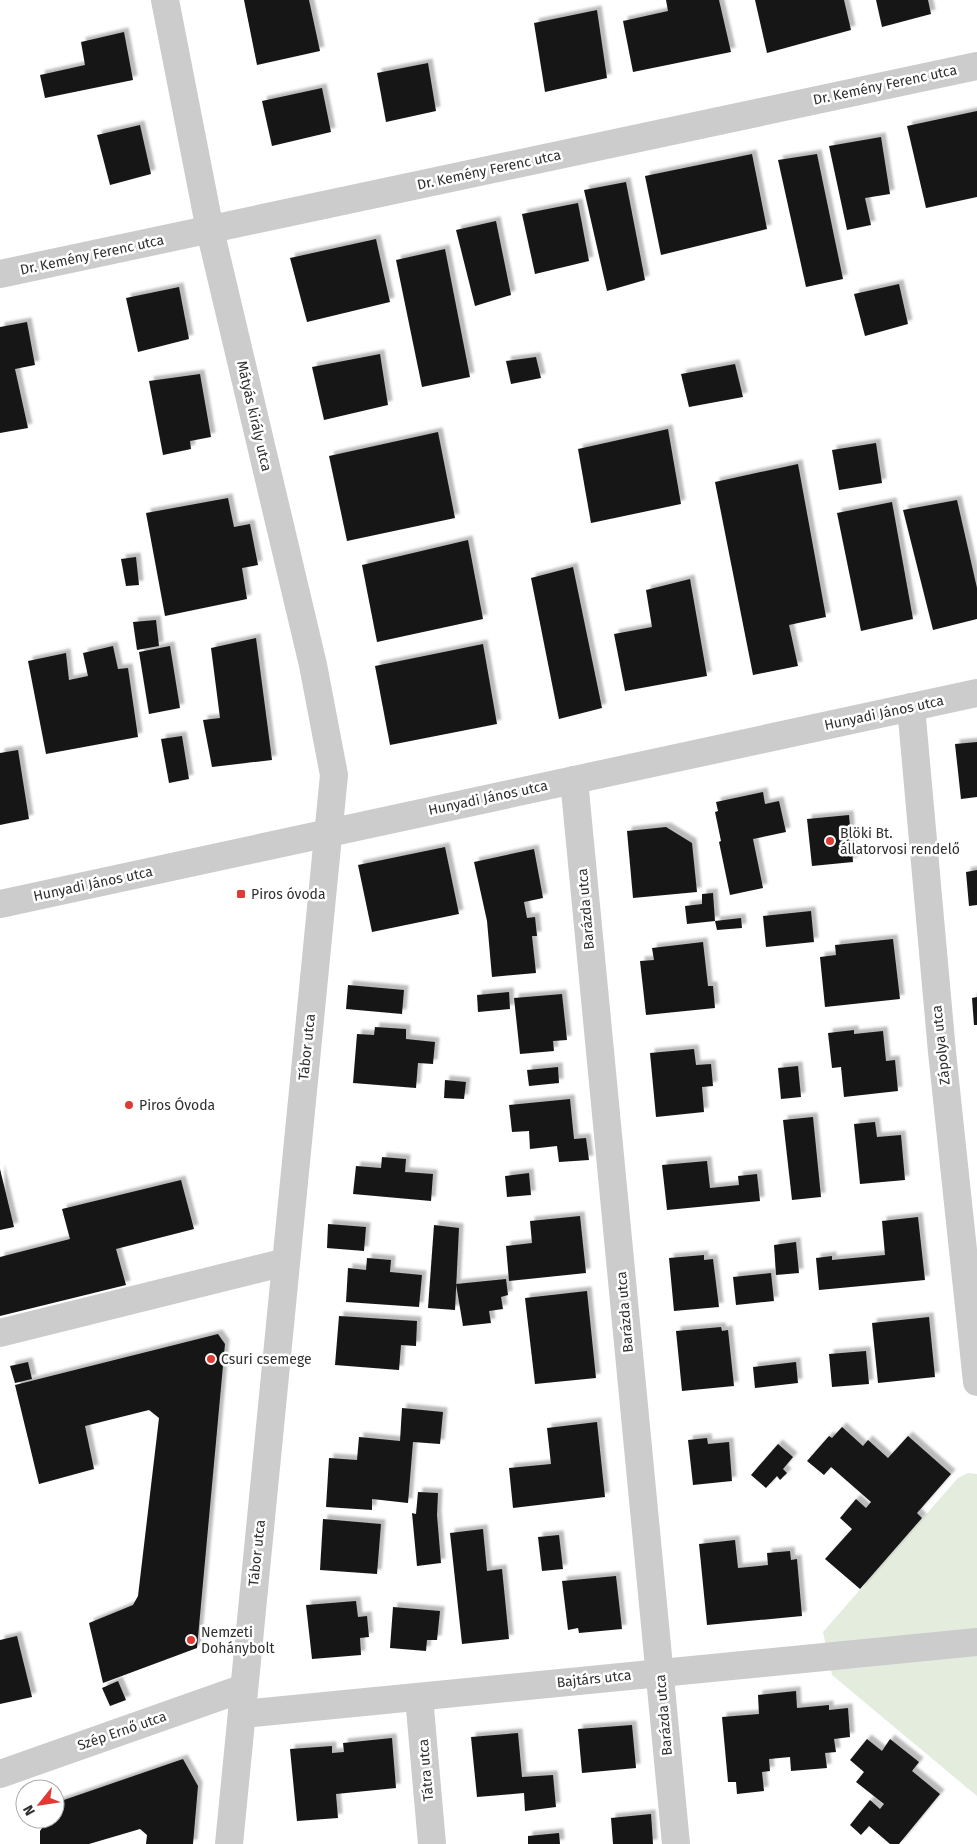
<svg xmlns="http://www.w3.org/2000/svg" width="977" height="1844" font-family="'Fira Sans',sans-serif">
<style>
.green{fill:#e3ecdd}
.building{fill:#161616;filter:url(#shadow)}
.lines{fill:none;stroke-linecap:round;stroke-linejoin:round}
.minor{stroke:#ccc;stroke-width:28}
.poi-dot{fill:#e13a35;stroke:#fff;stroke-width:2}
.labels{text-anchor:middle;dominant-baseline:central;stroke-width:5;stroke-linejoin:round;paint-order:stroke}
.street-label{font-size:14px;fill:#2f2f2f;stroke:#fff}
.poi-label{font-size:14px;fill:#2f2f2f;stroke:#fff;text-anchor:start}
</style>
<defs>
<filter id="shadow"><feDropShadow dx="4.5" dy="-4.5" stdDeviation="1" flood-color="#0004"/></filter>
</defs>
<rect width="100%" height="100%" fill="#fff"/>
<!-- green -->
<path class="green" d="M968 1473 977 1474V1796L832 1675 823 1632 958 1478Z"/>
<!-- building -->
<g class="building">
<path d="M244 0H309L320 51 257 65Z"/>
<path d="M666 0H719L731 52 633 72 623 21 668 11Z"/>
<path d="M755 0H844L851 30 767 53Z"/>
<path d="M876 0H928L931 14 882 27Z"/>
<path d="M597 10 607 78 545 92 534 23Z"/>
<path d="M124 32 133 80 45 98 40 75 85 65 81 42Z"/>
<path d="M428 63 436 111 386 122 377 73Z"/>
<path d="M322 88 331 132 272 146 262 101Z"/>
<path d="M977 111V197L926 208 907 126Z"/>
<path d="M140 125 151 174 110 185 97 135Z"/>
<path d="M881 137 890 194 865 198 871 225 847 230 829 146Z"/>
<path d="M752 154 767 229 661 255 645 176Z"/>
<path d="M817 154 843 279 806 287 778 160Z"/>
<path d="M626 182 645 280 607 291 584 190Z"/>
<path d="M578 203 589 261 535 274 522 214Z"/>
<path d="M496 221 511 295 475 306 456 230Z"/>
<path d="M376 239 390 302 307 322 290 258Z"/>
<path d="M445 249 470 377 422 387 396 260Z"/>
<path d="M899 284 908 324 865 336 854 294Z"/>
<path d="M179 287 189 339 138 352 126 298Z"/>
<path d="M27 322 35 365 15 369 28 428 0 433V327Z"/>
<path d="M380 354 388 405 324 420 312 367Z"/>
<path d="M536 357 541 378 511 384 506 361Z"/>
<path d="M735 364 743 397 689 407 681 374Z"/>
<path d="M200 374 211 437 190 441 191 449 163 455 149 381Z"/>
<path d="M668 429 681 504 591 523 578 449Z"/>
<path d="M438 432 455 518 347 541 329 456Z"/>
<path d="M876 443 882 483 839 490 832 450Z"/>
<path d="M798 464 826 617 789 625 798 666 753 675 715 482Z"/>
<path d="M228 498 234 527 250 524 258 565 242 568 247 599 165 616 146 513Z"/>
<path d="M957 500 977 588V619L933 630 903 510Z"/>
<path d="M892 502 913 619 861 631 837 513Z"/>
<path d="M468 540 483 619 377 642 362 565Z"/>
<path d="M136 557 139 585 126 586 121 559Z"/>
<path d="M573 567 602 708 559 719 531 578Z"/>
<path d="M690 579 707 676 625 691 614 634 652 627 646 590Z"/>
<path d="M156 620 159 646 137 650 133 622Z"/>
<path d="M256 638 272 760 212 767 203 720 220 718 211 648Z"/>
<path d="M483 644 497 724 390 745 375 666Z"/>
<path d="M113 646 118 669 128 668 138 737 46 754 28 661 66 653 69 680 88 676 83 653Z"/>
<path d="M170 646 180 708 149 714 139 652Z"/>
<path d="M182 736 189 779 169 783 161 739Z"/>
<path d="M977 742V797L961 799 955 744Z"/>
<path d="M18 750 29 819 0 825V753Z"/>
<path d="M763 792 765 804 779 801 786 832 753 839 763 888 730 895 719 842 721 841 715 812 718 811 716 802Z"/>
<path d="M849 815 853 862 812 866 807 819Z"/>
<path d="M666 827 692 843 697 892 633 898 627 831Z"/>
<path d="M445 847 459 914 372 932 358 865Z"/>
<path d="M534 849 543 898 524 902 527 918 535 917 537 936H532L536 973 492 977 487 921 474 862Z"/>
<path d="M977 870V905L969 906 966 872Z"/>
<path d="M713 893 715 921 741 918 742 928 717 930 715 921 687 924 685 906 702 904V894Z"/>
<path d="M811 911 814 942 766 947 763 916Z"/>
<path d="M893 939 900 999 825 1007 820 957 836 955 835 945Z"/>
<path d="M703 942 708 986H713L715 1008 646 1015 640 961 654 960 652 948Z"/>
<path d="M348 985 404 990 402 1014 346 1009Z"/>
<path d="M509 992 510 1009 478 1012 477 995Z"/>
<path d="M562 994 567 1040 553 1041 554 1051 520 1054 514 998Z"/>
<path d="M977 997V1025H974L972 998Z"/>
<path d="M375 1027 406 1029V1039L435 1042 433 1064 418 1063 416 1088 353 1083 357 1034 374 1035Z"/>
<path d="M854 1030V1034L883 1031 886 1061 895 1060 898 1091 844 1097 841 1067 832 1068 828 1033Z"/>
<path d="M694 1049 696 1065 711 1064 713 1086 702 1087 704 1112 656 1117 650 1053Z"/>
<path d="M798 1066 801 1097 781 1099 778 1068Z"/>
<path d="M558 1067 559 1083 529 1086 527 1070Z"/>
<path d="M445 1080 466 1082 464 1099 444 1098Z"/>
<path d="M570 1099 574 1139 586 1138 589 1160 559 1162 557 1146 530 1149 529 1131 512 1132 509 1105Z"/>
<path d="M813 1117 821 1197 792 1200 783 1120Z"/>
<path d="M875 1122 877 1137 901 1135 905 1180 860 1184 854 1124Z"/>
<path d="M382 1157 406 1159 405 1172 433 1174 431 1201 353 1194 356 1166 381 1168Z"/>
<path d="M707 1161 710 1188 739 1185 738 1176 757 1174 760 1201 667 1210 662 1165Z"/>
<path d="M0 1169 14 1227 0 1230Z"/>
<path d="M529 1173 531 1195 507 1197 505 1176Z"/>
<path d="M181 1180 194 1229 116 1249 126 1285 0 1316V1257L70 1239 62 1209Z"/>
<path d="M580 1216 586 1273 509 1281 506 1246 532 1243 530 1221Z"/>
<path d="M918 1217 925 1280 819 1290 816 1258 832 1256V1260L885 1255 882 1221Z"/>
<path d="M328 1224 366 1227 364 1251 327 1248Z"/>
<path d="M434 1225 459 1228 455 1310 428 1308Z"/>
<path d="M796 1242 799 1273 776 1275 774 1245Z"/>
<path d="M704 1255V1260L713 1259 719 1307 674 1311 669 1258Z"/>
<path d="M367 1258 391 1260 390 1272 422 1275 419 1307 346 1302 348 1268 366 1270Z"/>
<path d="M771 1273 774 1301 736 1305 733 1277Z"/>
<path d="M506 1279 508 1295 501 1297 503 1309 489 1311 491 1323 463 1326 456 1284Z"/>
<path d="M587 1291 596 1378 535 1384 525 1298Z"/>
<path d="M339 1316 417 1321 416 1346 401 1345 399 1370 335 1365Z"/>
<path d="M929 1317 935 1377 878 1383 872 1323Z"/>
<path d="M721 1327 722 1331 728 1330 734 1386 682 1391 676 1331Z"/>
<path d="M218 1334 225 1344 197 1648 103 1683 89 1623 133 1605 138 1596 159 1418 149 1410 85 1426 94 1469 39 1484 15 1385Z"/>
<path d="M866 1351 869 1384 832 1387 829 1354Z"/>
<path d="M28 1362 32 1379 15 1383 10 1366Z"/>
<path d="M796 1362 798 1383 755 1388 753 1367Z"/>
<path d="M402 1408 443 1412 440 1444 413 1442 408 1503 372 1499V1510L326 1507 329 1458 357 1460 359 1437 400 1441Z"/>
<path d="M597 1422 605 1497 513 1508 509 1468 551 1464 547 1428Z"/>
<path d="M842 1427 863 1446 868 1440 888 1458 908 1436 951 1474 917 1513 922 1518 860 1589 825 1559 852 1529 840 1518 856 1499 866 1508 871 1502 831 1467 824 1475 807 1461 829 1436 832 1438Z"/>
<path d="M707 1438 708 1444 729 1442 732 1481 693 1485 688 1440Z"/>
<path d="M778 1444 793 1457 783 1469 787 1473 780 1480 777 1476 766 1488 751 1475Z"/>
<path d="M418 1492 438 1493 437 1515 441 1563 417 1566 412 1513 416 1514Z"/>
<path d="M323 1519 381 1524 377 1574 320 1570Z"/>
<path d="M483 1529 487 1571 502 1569 509 1639 462 1644 450 1533Z"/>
<path d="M559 1535 563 1569 542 1571 538 1537Z"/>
<path d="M735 1540 738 1568 768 1565 767 1553 790 1551 791 1560 797 1559 802 1616 707 1625 699 1544Z"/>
<path d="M616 1576 622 1629 579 1633 578 1628 568 1630 562 1581Z"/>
<path d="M356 1601 358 1617 367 1616 369 1637 360 1638 361 1655 312 1659 306 1605Z"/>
<path d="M393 1607 440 1611 437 1640H427L426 1651 390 1648Z"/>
<path d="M17 1636 32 1697 0 1704V1640Z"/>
<path d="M118 1681 126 1700 110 1706 102 1688Z"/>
<path d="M796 1691 797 1708 829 1705V1710L848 1708 850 1737 834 1739 836 1752 825 1753 827 1768 791 1771 790 1757 769 1759 770 1771 762 1772 764 1791 737 1794 736 1782H728L722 1717 759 1714 758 1695Z"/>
<path d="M632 1725 636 1768 582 1773 578 1729Z"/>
<path d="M518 1733 522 1777 553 1775 556 1807 525 1811 524 1793 477 1797 471 1737Z"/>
<path d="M392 1738 396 1788 336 1794 338 1818 297 1821 290 1749 332 1746V1753L344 1752 343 1743Z"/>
<path d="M867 1739 882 1751 890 1739 919 1762 912 1771 940 1794 899 1844H890L869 1826 861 1835 850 1825 870 1800 880 1809 884 1804 856 1782 864 1772 850 1760Z"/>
<path d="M183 1759 198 1786 193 1844H146L147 1835 140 1829 89 1844H40V1831L48 1819H55V1807L58 1802Z"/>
<path d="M651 1814 653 1844H613L611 1818Z"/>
<path d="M559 1833 560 1844H528V1836Z"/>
</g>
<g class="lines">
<!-- minor -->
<g class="minor">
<path d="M165 0 210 230 313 665 334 775 229 1844"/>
<path d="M0 274 977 66"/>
<path d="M911 707 942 1052 977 1382"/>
<path d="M574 780 676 1844"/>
<path d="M0 904 977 693"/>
<path d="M0 1333 286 1262"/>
<path d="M419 1697 432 1844"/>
<path d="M242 1714 977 1642"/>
<path d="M0 1774 244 1688"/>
</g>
</g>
<!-- markers -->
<g class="poi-dot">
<circle cx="830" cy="841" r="5"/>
<rect x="236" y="889" width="10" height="10" rx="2.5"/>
<circle cx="129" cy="1105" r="5"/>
<circle cx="211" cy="1359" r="5"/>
<circle cx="191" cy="1640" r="5"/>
</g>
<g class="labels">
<!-- street labels -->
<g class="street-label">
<text transform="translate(885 85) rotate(-12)">Dr. Kemény Ferenc utca</text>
<text transform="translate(489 170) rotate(-12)">Dr. Kemény Ferenc utca</text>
<text transform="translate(92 255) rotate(-12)">Dr. Kemény Ferenc utca</text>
<text transform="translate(254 416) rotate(77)">Mátyás király utca</text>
<text transform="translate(884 713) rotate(-12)">Hunyadi János utca</text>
<text transform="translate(488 798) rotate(-12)">Hunyadi János utca</text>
<text transform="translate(93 884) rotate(-12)">Hunyadi János utca</text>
<text transform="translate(586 909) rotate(-95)">Barázda utca</text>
<text transform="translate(941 1045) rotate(-96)">Zápolya utca</text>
<text transform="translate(307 1047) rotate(-84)">Tábor utca</text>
<text transform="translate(625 1312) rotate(-95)">Barázda utca</text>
<text transform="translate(257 1553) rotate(-84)">Tábor utca</text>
<text transform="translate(594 1679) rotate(-6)">Bajtárs utca</text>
<text transform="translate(664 1715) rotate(-95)">Barázda utca</text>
<text transform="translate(122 1731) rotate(-19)">Szép Ernő utca</text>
<text transform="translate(426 1770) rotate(-95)">Tátra utca</text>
</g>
<!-- poi labels -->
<g class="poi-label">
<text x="840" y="833">Blöki Bt.<tspan x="840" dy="16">állatorvosi rendelő</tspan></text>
<text x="251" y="894">Piros óvoda</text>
<text x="139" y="1105">Piros Óvoda</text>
<text x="221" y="1359">Csuri csemege</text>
<text x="201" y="1632">Nemzeti<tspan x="201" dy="16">Dohánybolt</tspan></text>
</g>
</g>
<!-- north arrow -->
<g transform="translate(40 1804) rotate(240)"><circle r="24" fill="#ffffff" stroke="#acacac"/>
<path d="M0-4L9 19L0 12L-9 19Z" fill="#e13a35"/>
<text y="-8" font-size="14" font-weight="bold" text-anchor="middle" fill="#2f2f2f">N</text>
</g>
</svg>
